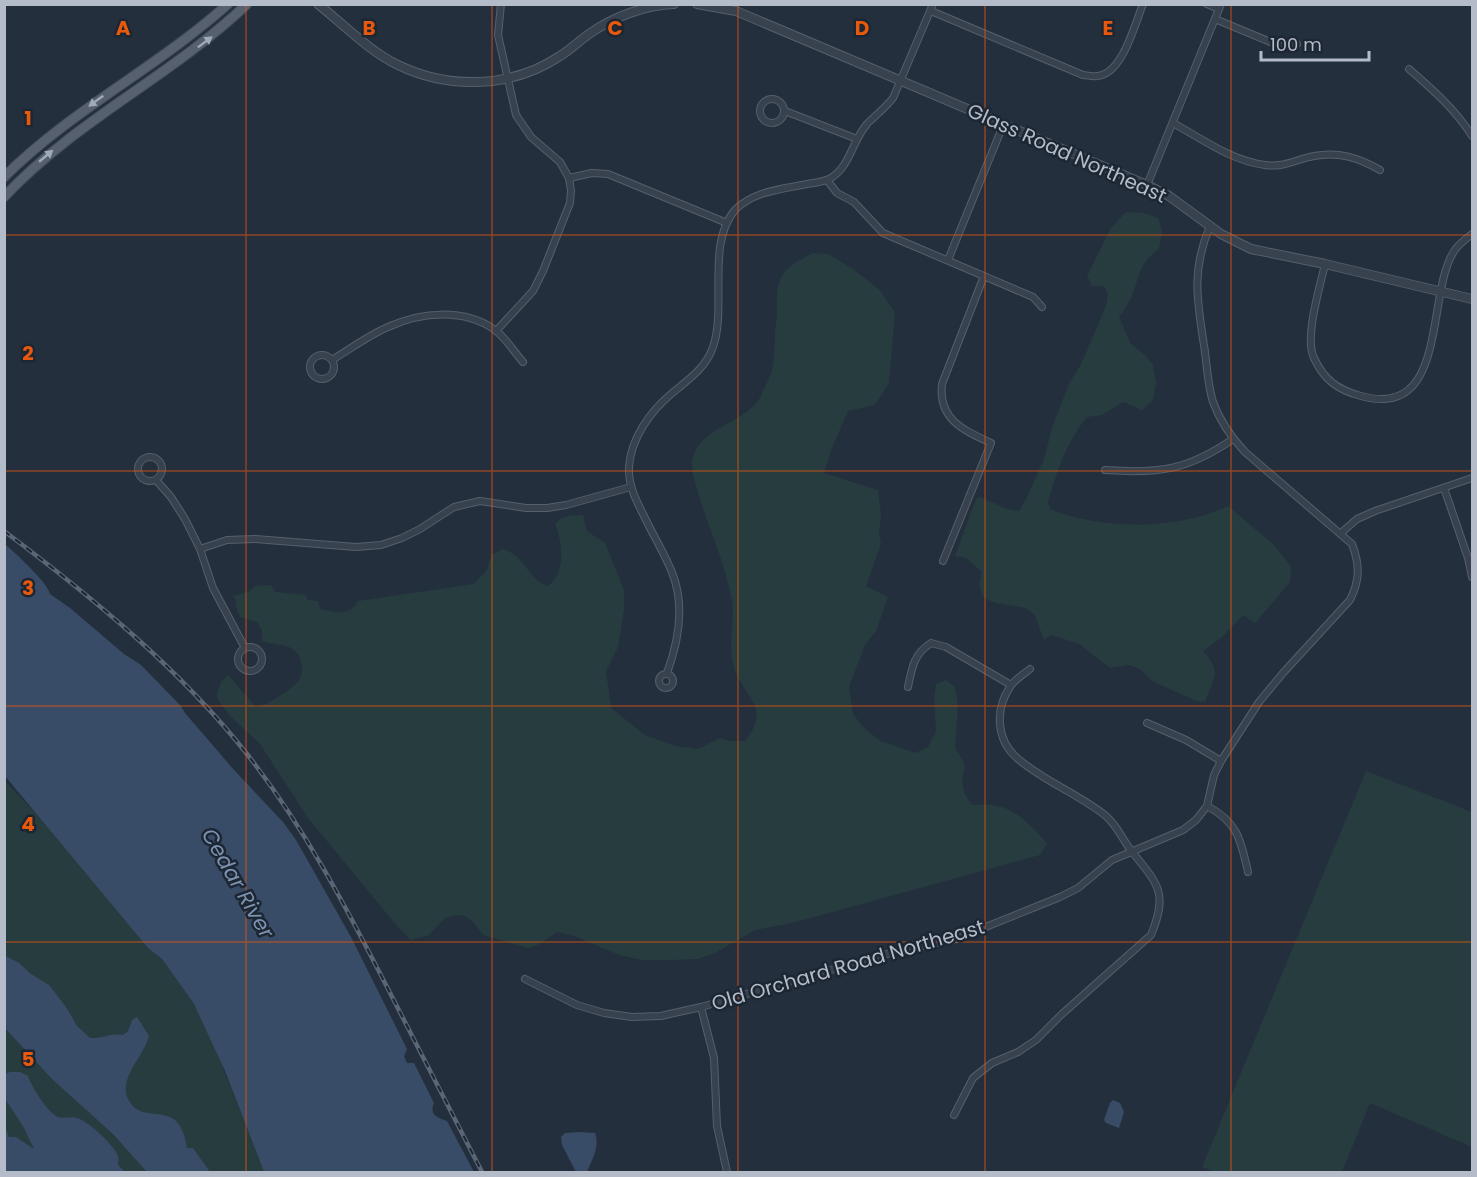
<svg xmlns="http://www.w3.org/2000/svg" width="1477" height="1177" font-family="Poppins,sans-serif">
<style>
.green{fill:#263c3f}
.water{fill:#394c67}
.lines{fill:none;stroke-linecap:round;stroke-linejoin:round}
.minor-casing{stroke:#565f6c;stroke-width:8}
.tertiary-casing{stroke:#565f6c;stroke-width:10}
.primary-casing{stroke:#414a57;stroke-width:11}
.minor{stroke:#38414e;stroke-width:6}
.tertiary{stroke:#38414e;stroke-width:8}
.primary{stroke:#56606e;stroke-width:9}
.rail-casing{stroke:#5a6575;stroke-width:4.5}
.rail{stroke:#1d2633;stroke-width:2;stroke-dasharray:7;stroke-linecap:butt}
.oneway{fill:#a1aab7}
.grid{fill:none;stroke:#e8590c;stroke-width:1.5;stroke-opacity:0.55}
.labels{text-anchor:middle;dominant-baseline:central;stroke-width:5;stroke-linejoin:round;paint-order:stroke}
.street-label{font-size:20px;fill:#b4bcc9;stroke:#1d2633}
.water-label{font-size:21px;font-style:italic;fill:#7c92b1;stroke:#1d2633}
.grid-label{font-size:20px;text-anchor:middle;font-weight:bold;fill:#e8590c;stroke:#1d2633;stroke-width:5;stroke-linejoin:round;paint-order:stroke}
</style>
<rect width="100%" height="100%" fill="#242f3e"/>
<!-- green -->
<g class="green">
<path d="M1126 212 1144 213 1158 218 1162 229 1159 249C1137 264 1140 279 1130 300 1127 306 1123 312 1119 317L1131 344 1144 354 1153 365 1156 383 1153 400 1142 410 1123 402 1102 415 1087 417C1066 443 1057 471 1048 502L1050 509C1100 530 1180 530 1228 506L1273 544 1291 566 1290 582 1255 623 1243 615 1221 638 1203 651C1223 673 1213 677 1205 702L1196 701 1152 681 1140 669 1129 665 1110 668 1079 644 1052 635 1044 639C1039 630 1038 615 1029 610 1011 600 970 612 982 572L966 558 955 556 976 499 981 497 1007 509 1019 511 1027 497 1044 459 1052 428 1068 386 1081 364 1106 306 1108 294 1104 286H1092L1087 276 1111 228Z"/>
<path d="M813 253 828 254 853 269 880 290 895 313 889 383 875 405 848 411 832 448 824 473 878 490 881 514 879 535 881 544 866 586 888 597 876 631 865 645 849 687 853 714 865 729 881 741 915 753 928 747 936 731 934 697 936 684 946 680 955 687 958 706 955 747 965 765C961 781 961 792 972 805 1009 801 1023 817 1047 843L1040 855 796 922 755 930 715 953 698 959 672 960H642L619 955 574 936 557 932 538 945 528 948 483 935 473 922 465 916 457 915 445 918 429 935 411 940 397 926 308 818 260 744 232 718 218 700 217 693 221 682 228 675 256 707C265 707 294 688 299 680 304 673 302 659 297 653 288 642 274 646 262 641V630L257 622 240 617 236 607V601L233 596 250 591 255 586 271 585 275 592 306 595 307 600 318 601 320 609C334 613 351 616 358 601L474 584 487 570 491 555 503 549C526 556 527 579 548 586 566 573 563 543 555 524 563 515 572 515 583 515L587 531 605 543 624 590V610L618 647 606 671 611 708 645 735 675 746 698 749 720 738 730 741H745C774 705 741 697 733 664 728 643 735 621 732 601 724 558 705 520 694 479 681 431 737 428 758 401 761 396 763 390 766 385 776 367 774 351 775 332 776 324 777 317 777 309 777 300 776 286 781 278 787 265 802 259 813 253Z"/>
<path d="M1366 771 1472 812V1147L1370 1103 1342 1172H1215L1202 1167Z"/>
<path d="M4 780 58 836 148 948 162 959 194 1004 211 1037 264 1172H5Z"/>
</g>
<!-- water -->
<g class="water">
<path d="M5 544C15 553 48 583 50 594L70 608 124 654 141 665 180 705 185 713 234 770 283 822 296 840 351 937 407 1049 404 1056 407 1063H414L434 1103C429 1115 437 1117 447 1121L474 1172H264L225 1071 194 1004 162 959 148 948 5 776Z"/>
<path d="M4 955 19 963 31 974 49 985 66 1007 77 1026 90 1038C102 1039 110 1033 123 1035L128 1031 132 1020 137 1017 149 1036C143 1059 114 1081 131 1104 147 1125 180 1097 187 1148H193L210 1172H147L113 1134 52 1079 5 1028Z"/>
<path d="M10 1072H20L28 1076C31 1086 48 1113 58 1117 64 1119 71 1116 77 1118 87 1120 115 1146 118 1156 119 1158 118 1163 118 1165L125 1172H5V1127L9 1137H16L34 1149 23 1126 5 1099V1074Z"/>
<path d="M1113 1100 1120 1103 1124 1112 1119 1128 1106 1123 1104 1120 1110 1103Z"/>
<path d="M579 1132 595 1133C600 1147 592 1159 587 1172H576L562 1145 561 1137 565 1133Z"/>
</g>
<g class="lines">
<defs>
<g id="minor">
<path d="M1207 4 1219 9"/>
<path d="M931 11 1083 75C1087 75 1093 77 1097 76 1122 75 1135 24 1143 4"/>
<path d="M1215 19 1280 46 1297 44"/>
<path d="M1409 69C1432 89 1456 110 1472 136"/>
<circle cx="772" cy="111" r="12"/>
<path d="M785 111 857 139"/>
<path d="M1173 123C1202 139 1232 161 1265 165 1283 168 1297 159 1314 156 1338 151 1359 158 1380 170"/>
<path d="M569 178 592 173 608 174 727 223"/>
<path d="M827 180 837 193 854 202 883 233 1033 297 1042 307"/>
<path d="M1147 185 1221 4"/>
<path d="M948 260 1004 123"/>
<path d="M1325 264C1320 287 1304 338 1314 358 1324 380 1338 390 1361 396 1448 420 1426 298 1453 253 1457 245 1465 240 1472 234"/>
<path d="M496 331 533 291 543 271 570 203 571 190 569 178 560 162 531 137 516 115 498 35 501 4"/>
<circle cx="322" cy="367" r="12"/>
<path d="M332 360C350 349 369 335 388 327 421 312 464 308 495 330 506 338 514 352 523 362"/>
<circle cx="150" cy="469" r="12"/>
<path d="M1105 470C1159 474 1188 470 1233 439"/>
<path d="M156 480 171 497 185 519 200 549 213 588 245 648"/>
<path d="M1444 488 1468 558 1472 577"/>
<path d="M1341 533 1357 519 1375 511 1472 478"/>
<path d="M200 549 227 540 255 539 356 547 381 545 402 538 420 529 454 507 480 501 526 508H547L566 505 631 487"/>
<path d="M943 561 991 443C963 430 938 419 942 384L984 276"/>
<circle cx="250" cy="659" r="12"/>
<path d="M667 673C678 643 685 607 673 575 666 556 654 537 645 518 637 502 628 486 629 467 631 438 650 412 671 394 688 380 706 368 713 347 727 308 706 243 735 210 753 191 783 189 807 184 814 183 822 182 829 179 850 168 852 141 867 124 876 115 885 108 893 98L933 4"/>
<circle cx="666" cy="681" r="7"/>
<path d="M908 687C912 667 914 654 931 643L946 647 1011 685"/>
<path d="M1147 723 1186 740 1221 761"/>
<path d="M1207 806C1238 822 1241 841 1248 872"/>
<path d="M525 979 577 1005 604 1013 632 1017 661 1016 701 1007 894 952 956 939 1060 897 1078 888 1112 860 1183 830 1196 820 1207 806 1214 775 1221 761 1259 702 1283 673 1350 600C1360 580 1360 565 1352 544L1245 452C1231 437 1220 421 1213 402 1208 386 1207 368 1205 352 1198 304 1190 273 1210 226"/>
<path d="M701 1007 714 1058 717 1126 727 1172"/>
<path d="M954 1115 973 1078 992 1063 1018 1052 1036 1040 1062 1014 1151 935C1168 894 1159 885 1133 853 1122 840 1120 829 1106 816 1079 794 1043 781 1017 758 996 740 995 709 1010 687 1014 680 1024 674 1030 669"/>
</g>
<g id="tertiary">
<path d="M318 4C344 25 369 51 398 65 450 90 512 88 560 56 570 50 579 41 589 34 613 17 645 5 674 4"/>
<path d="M697 4 736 11 1147 185 1169 196 1221 234 1251 249 1325 264 1472 299"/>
</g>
<g id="primary">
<path d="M4 177C71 110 158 67 228 4"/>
<path d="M4 197C76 120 172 76 247 4"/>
</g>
</defs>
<!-- minor casing -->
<use href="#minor" class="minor-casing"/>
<!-- tertiary casing -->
<use href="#tertiary" class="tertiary-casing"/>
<!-- primary casing -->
<use href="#primary" class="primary-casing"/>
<!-- minor -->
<use href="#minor" class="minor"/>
<!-- tertiary -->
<use href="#tertiary" class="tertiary"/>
<!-- primary -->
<use href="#primary" class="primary"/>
<defs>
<path id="rail" d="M4 531C92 597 179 668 247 754 304 827 345 905 387 987 419 1049 451 1111 482 1172"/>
</defs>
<!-- rail casing -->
<use href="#rail" class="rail-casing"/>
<!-- rail -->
<use href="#rail" class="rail"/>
</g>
<!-- one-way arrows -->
<defs><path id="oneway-solid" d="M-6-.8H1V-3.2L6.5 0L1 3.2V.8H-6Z" transform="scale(1.5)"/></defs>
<g class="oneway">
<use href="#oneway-solid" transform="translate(205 42) rotate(-37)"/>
<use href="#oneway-solid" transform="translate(96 101) rotate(144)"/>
<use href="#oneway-solid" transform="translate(46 156) rotate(-40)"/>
</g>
<!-- grid -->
<path class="grid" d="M246 4V1172M492 4V1172M738 4V1172M985 4V1172M1231 4V1172M4 235H1472M4 471H1472M4 706H1472M4 942H1472"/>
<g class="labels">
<!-- street labels -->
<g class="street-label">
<text transform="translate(1067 153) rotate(24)">Glass Road Northeast</text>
<text transform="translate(848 965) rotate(-16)">Old Orchard Road Northeast</text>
</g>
<!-- water labels -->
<g class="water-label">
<text transform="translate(238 883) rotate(60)">Cedar River</text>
</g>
</g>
<g class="grid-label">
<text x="123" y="35">A</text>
<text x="369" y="35">B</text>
<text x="615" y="35">C</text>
<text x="862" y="35">D</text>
<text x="1108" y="35">E</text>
<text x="28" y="125">1</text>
<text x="28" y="360">2</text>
<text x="28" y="595">3</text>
<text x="28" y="831">4</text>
<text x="28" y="1066">5</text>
</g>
<!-- border -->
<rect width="1477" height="1177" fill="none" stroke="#b4bcc9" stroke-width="12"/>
<!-- scale -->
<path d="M1261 51v9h108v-9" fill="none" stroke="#b4bcc9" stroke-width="3"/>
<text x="1270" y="51" font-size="18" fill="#b4bcc9" stroke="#1d2633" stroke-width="4.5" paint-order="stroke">100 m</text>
</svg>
